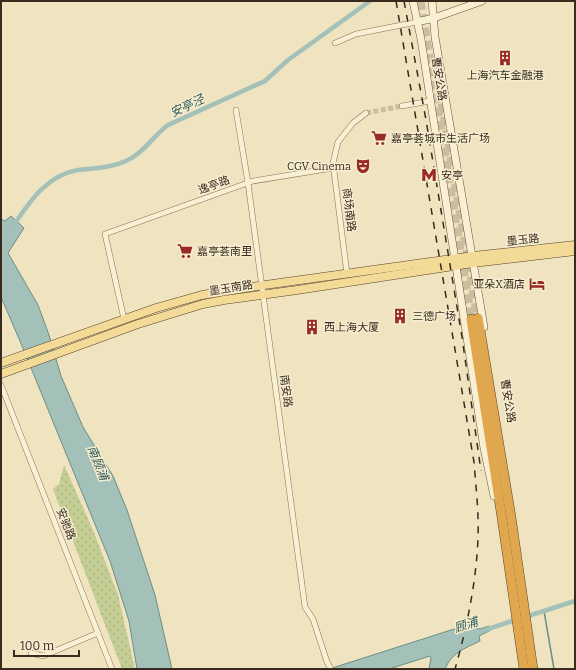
<svg xmlns="http://www.w3.org/2000/svg" width="576" height="670" font-family="Bitter,'Noto Sans SC',serif">
<style>
.park{fill:url(#park-dots)}
.water{fill:#a3c1b9;stroke:#6a8f87}
.lines{fill:none;stroke-linecap:round;stroke-linejoin:round}
.stream{stroke:#6a8f87;stroke-width:1.5}
.canal{stroke:#a3c1b9;stroke-width:4.5}
.street-tunnel{stroke:#cabe9f;stroke-width:5;stroke-dasharray:5 2.5;stroke-linecap:butt}
.highway-tunnel{stroke:#cabe9f;stroke-width:9;stroke-dasharray:9 4.5;stroke-linecap:butt}
.street-casing{stroke:#887458;stroke-width:6}
.secondary-casing{stroke:#6a553b;stroke-width:8}
.primary-casing{stroke:#56422c;stroke-width:9}
.highway-casing{stroke:#56422c;stroke-width:10}
.street{stroke:#f9f0d4;stroke-width:5}
.secondary{stroke:#f9f0d4;stroke-width:7}
.primary{stroke:#f3db97;stroke-width:8}
.highway{stroke:#e1a74f;stroke-width:9}
.rail{stroke:#382b1d;stroke-width:1.5;stroke-dasharray:7 7;stroke-linecap:butt}
.labels{text-anchor:middle;dominant-baseline:central;stroke-width:3;stroke-linejoin:round;paint-order:stroke}
.poi-label{font-size:11px;fill:#382b1d;stroke:#f6edd0;text-anchor:start}
.street-label{font-size:11px;fill:#382b1d;stroke:#f6edd0}
.water-label{font-size:12px;font-style:italic;fill:#2b5857;stroke:#f6edd0}
</style>
<defs>
<pattern id="park-dots" width="8" height="8" patternUnits="userSpaceOnUse"><rect width="8" height="8" fill="#c4cd94"/><path d="M2 2h.1M6 6h.1" fill="none" stroke="#a9b07f" stroke-width="1.8" stroke-linecap="round"/></pattern>
</defs>
<rect width="100%" height="100%" fill="#efe3c0"/>
<!-- park -->
<path class="park" d="M64 465 93 530 118 595 135 669H122L53 489 59 484Z"/>
<!-- water -->
<g class="water">
<path d="M11 216 24 228 8 253 38 305 49 335 61 376 83 427 113 476 127 510 155 595 172 669H137L129 621 110 561 20 341 1 297V219L5 221Z"/>
<path d="M473 623 476 628 480 629 489 626 491 630 479 636 480 641C464 649 452 652 445 669H429L431 658 430 656 389 669H329Z"/>
</g>
<g class="lines">
<!-- stream -->
<path class="stream" d="M544 611 554 669"/>
<!-- canal -->
<g class="canal">
<path d="M13 226C30 201 47 175 78 170 95 168 111 168 126 161 144 153 153 136 168 125L265 81 288 60 370 1"/>
<path d="M525 617 575 601"/>
<path d="M485 630 518 619"/>
</g>
<!-- street-tunnel -->
<path class="street-tunnel" d="M366 113 402 106"/>
<!-- highway-tunnel -->
<g class="highway-tunnel">
<path d="M420 1 471 319"/>
<path d="M440 90 478 318"/>
</g>
<defs>
<g id="street">
<path d="M335 43 356 34 417 22"/>
<path d="M402 106 430 101"/>
<path d="M236 110 248 183 305 607 313 619 327 662 331 669"/>
<path d="M347 274 333 163 338 142 353 123 366 113"/>
<path d="M124 319 105 234 253 181 333 168"/>
<path d="M1 385 112 669"/>
<path d="M31 653 43 656 98 633"/>
</g>
<g id="secondary">
<path d="M413 1 421 39 484 448 494 496"/>
<path d="M432 1 435 37 484 327"/>
<path d="M417 22 434 18 482 1"/>
</g>
<g id="primary">
<path d="M1 363 156 308 202 295 251 287 473 256 575 245"/>
<path d="M1 374 138 324 203 304 224 300 297 290 473 263 575 251"/>
</g>
<g id="highway">
<path d="M478 318 511 517 533 669"/>
<path d="M471 319 502 518 524 669"/>
</g>
</defs>
<!-- street casing -->
<use href="#street" class="street-casing"/>
<!-- secondary casing -->
<use href="#secondary" class="secondary-casing"/>
<!-- primary casing -->
<use href="#primary" class="primary-casing"/>
<!-- highway casing -->
<use href="#highway" class="highway-casing"/>
<!-- street -->
<use href="#street" class="street"/>
<!-- secondary -->
<use href="#secondary" class="secondary"/>
<!-- primary -->
<use href="#primary" class="primary"/>
<!-- highway -->
<use href="#highway" class="highway"/>
<!-- rail -->
<g class="rail">
<path d="M396 1 474 462C476 488 479 513 478 539 476 583 467 627 455 669"/>
<path d="M404 1 426 120 462 337 481 471"/>
</g>
</g>
<!-- icons -->
<defs>
<symbol id="building-bare" viewBox="-9 -9 18 18"><path d="M-4-6H4V6H1V3H-1V6H-4ZM-2.5-4.3h1.7v1.8h-1.7ZM.8-4.3h1.7v1.8H.8ZM-2.5-1h1.7V.8h-1.7ZM.8-1h1.7V.8H.8Z" fill="#982b27" stroke="#f6edd0" stroke-width="2.5" paint-order="stroke"/></symbol>
<symbol id="supermarket-bare" viewBox="-9 -9 18 18"><path d="M-6-5.5h2.5l.6 2H6L4.5 2H-2.5L-4.4-4H-6ZM-1.5 3.2a1.3 1.3 0 1 0 .1 0ZM3 3.2a1.3 1.3 0 1 0 .1 0Z" fill="#982b27" stroke="#f6edd0" stroke-width="2.5" paint-order="stroke"/></symbol>
<symbol id="theatre-bare" viewBox="-9 -9 18 18"><path d="M-5-5.5Q0-4 5-5.5V0Q5 5 0 6Q-5 5-5 0ZM-3.3-2.5H-1v1.5H-3.3ZM1-2.5H3.3v1.5H1ZM-2.8 1Q0 5.5 2.8 1Z" fill="#982b27" stroke="#f6edd0" stroke-width="2.5" paint-order="stroke"/></symbol>
<symbol id="metro-bare" viewBox="-9 -9 18 18"><path d="M-5.5 5V-5H-3L0 0L3-5H5.5V5H3V-.5L0 4L-3-.5V5Z" fill="#982b27" stroke="#f6edd0" stroke-width="2.5" paint-order="stroke"/></symbol>
<symbol id="hotel-bare" viewBox="-9 -9 18 18"><path d="M-6-4.5h1.5V1H6V5H4.5V3h-9V5H-6ZM-4 0a1.8 1.8 0 1 1 3.6 0ZM.5 0V-2.5h3Q6-2.5 6 0Z" fill="#982b27" stroke="#f6edd0" stroke-width="2.5" paint-order="stroke"/></symbol>
</defs>
<g fill-rule="evenodd">
<use href="#building-bare" x="494" y="47" width="22" height="22"/>
<use href="#supermarket-bare" x="368" y="127" width="22" height="22"/>
<use href="#theatre-bare" x="352" y="155" width="22" height="22"/>
<use href="#metro-bare" x="418" y="164" width="22" height="22"/>
<use href="#supermarket-bare" x="174" y="240" width="22" height="22"/>
<use href="#hotel-bare" x="526" y="273" width="22" height="22"/>
<use href="#building-bare" x="389" y="305" width="22" height="22"/>
<use href="#building-bare" x="301" y="316" width="22" height="22"/>
</g>
<g class="labels">
<!-- poi labels -->
<g class="poi-label">
<text x="505" y="75" text-anchor="middle">上海汽车金融港</text>
<text x="391" y="138">嘉亭荟城市生活广场</text>
<text x="351" y="166" text-anchor="end">CGV Cinema</text>
<text x="441" y="175">安亭</text>
<text x="197" y="251">嘉亭荟南里</text>
<text x="525" y="284" text-anchor="end">亚朵X酒店</text>
<text x="412" y="316">三德广场</text>
<text x="324" y="327">西上海大厦</text>
</g>
<!-- street labels -->
<g class="street-label">
<text transform="translate(439 79) rotate(81)">曹安公路</text>
<text transform="translate(214 185) rotate(-20)">逸亭路</text>
<text transform="translate(349 210) rotate(83)">商场南路</text>
<text transform="translate(523 240) rotate(-6)">墨玉路</text>
<text transform="translate(231 288) rotate(-9)">墨玉南路</text>
<text transform="translate(286 391) rotate(82)">南安路</text>
<text transform="translate(508 401) rotate(81)">曹安公路</text>
<text transform="translate(66 524) rotate(68)">安驰路</text>
</g>
<!-- water labels -->
<g class="water-label">
<text transform="translate(187 106) rotate(-25)">安亭泾</text>
<text transform="translate(98 463) rotate(68)">南顾浦</text>
<text transform="translate(466 625) rotate(-18)">顾浦</text>
</g>
</g>
<!-- border -->
<rect width="576" height="670" fill="none" stroke="#382b1d" stroke-width="4"/>
<!-- scale -->
<path d="M14 650v6h65v-6" fill="none" stroke="#382b1d" stroke-width="2"/>
<text x="20" y="650" font-size="12" fill="#382b1d" stroke="#f6edd0" stroke-width="3" paint-order="stroke">100 m</text>
</svg>
